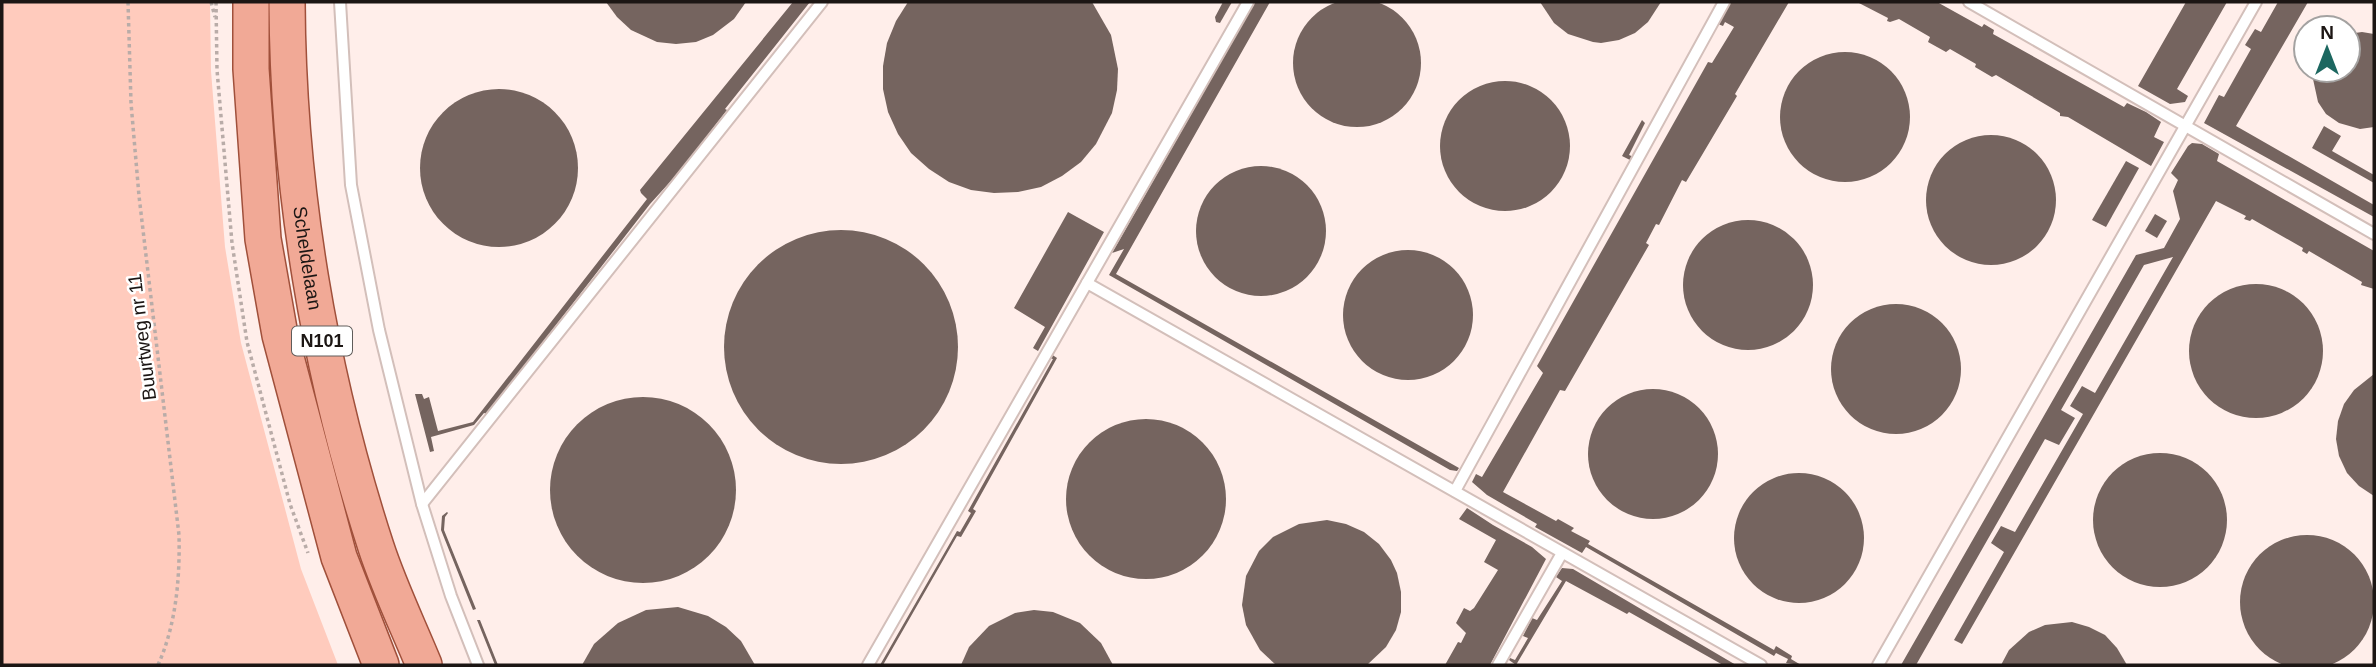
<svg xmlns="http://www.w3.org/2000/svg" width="2376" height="667" font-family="Helvetica,sans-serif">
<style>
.green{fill:#ffcbbd}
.building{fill:#75645f}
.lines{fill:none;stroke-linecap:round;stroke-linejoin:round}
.lane-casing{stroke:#d3bfba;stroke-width:14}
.primary-casing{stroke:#a0503b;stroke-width:38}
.path{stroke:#b9aca8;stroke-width:3.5;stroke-dasharray:3.5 3.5;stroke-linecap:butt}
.lane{stroke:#fff;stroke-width:10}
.primary{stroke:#f1a996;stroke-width:35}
.labels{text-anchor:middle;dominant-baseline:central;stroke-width:5;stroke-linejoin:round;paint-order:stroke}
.shield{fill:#fff;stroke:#605c5a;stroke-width:2}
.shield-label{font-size:18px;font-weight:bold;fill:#1c1614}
.street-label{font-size:19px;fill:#1c1614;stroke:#fff}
</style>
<rect width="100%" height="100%" fill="#ffeeea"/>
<!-- green -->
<path class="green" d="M2 2H210L211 71 225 247 241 343 301 569 338 665H2Z"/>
<!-- building -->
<g class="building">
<circle cx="1357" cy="63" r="64"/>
<path d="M606 2H746L734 19 713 35 696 42 676 44 657 42 631 30 617 17Z"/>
<path d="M793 2H810L725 109 727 110 680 171 650 204 487 414 484 413 474 425 431 437 434 451 430 452 415 394H422L424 399 429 397 438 431 473 422 647 199 641 193 640 190Z"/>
<path d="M908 2H1092L1111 35 1118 69 1117 90 1112 113 1096 144 1081 162 1062 176 1041 187 1018 192 994 193 971 190 949 182 929 169 911 153 898 134 888 112 883 89V66L887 43 896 21Z"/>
<path d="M1223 2H1232L1220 23 1216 22 1215 17Z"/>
<path d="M1255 2H1270L1116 274 1459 468 1457 471 1450 470 1109 275 1124 249 1112 253Z"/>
<path d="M1540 2H1661L1648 22 1635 33 1619 40 1601 43 1593 42 1568 34 1554 23Z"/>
<path d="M1730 2H1789L1735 94 1737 96 1686 182 1682 180 1659 225 1656 224 1646 243 1649 245 1565 391 1560 390 1503 492 1556 521 1558 519 1574 528 1571 531 1590 541 1588 544 1774 650 1776 646 1792 656 1791 659 1801 665 1786 663 1788 659 1776 653 1774 656 1586 547 1582 553 1535 527 1537 524 1487 495 1472 482 1476 474 1482 477 1543 373 1537 366 1708 62 1712 63 1734 27 1725 22 1723 26 1718 24Z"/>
<path d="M1857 2H1937L1982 27 1984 24 1994 30 1993 34 2124 107 2127 103 2146 112 2161 122 2154 137 2164 142 2151 166 2068 117 2060 116V113L1996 75 1992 77 1975 67 1976 64 1950 49 1946 52 1928 42 1930 37 1899 19 1890 22 1887 21 1888 18Z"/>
<path d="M2186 2H2227L2177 89 2188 96 2185 102 2170 104 2138 86Z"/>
<path d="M2278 2H2308L2236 126 2374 205V217L2204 123 2219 95 2224 97 2251 49 2245 45 2255 29 2261 32Z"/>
<path d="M2362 32 2374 34V127L2360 129 2339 123 2326 114 2318 102 2313 79 2314 70H2348V34Z"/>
<circle cx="1845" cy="117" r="65"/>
<circle cx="1505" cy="146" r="65"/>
<circle cx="499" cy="168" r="79"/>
<path d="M1642 120 1645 123 1629 155 1636 158 1634 162 1622 156Z"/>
<path d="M2324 126 2341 136 2332 151 2374 175V183L2312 148Z"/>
<circle cx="1991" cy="200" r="65"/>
<path d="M2192 143 2202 144 2219 154 2217 161 2374 251V289L2361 285 2362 282 2309 251 2307 254 2302 251 2303 248 2252 219 2250 221 2244 219 2246 216 2216 201 1962 644 1954 640 2004 552 1991 543 2001 526 2015 532 2083 414 2070 406 2082 386 2095 393 2173 257 2144 265 2061 410 2075 418 2059 445 2045 439 1916 665H1901L2136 255 2164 248 2180 219 2173 191 2178 180 2171 173 2188 146Z"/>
<path d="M2126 161 2139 168 2106 227 2092 220Z"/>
<circle cx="1261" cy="231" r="65"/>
<path d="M1068 212 1104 232 1038 351 1033 348 1045 327 1014 308Z"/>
<path d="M2155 214 2167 221 2157 238 2145 231Z"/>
<circle cx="1748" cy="285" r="65"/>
<circle cx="841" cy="347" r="117"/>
<circle cx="1408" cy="315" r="65"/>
<circle cx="2256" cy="351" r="67"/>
<circle cx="1896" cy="369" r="65"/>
<path d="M1051 354 1057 358 973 509 976 511 961 537 957 536 883 665H880L957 531 960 532 971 513 968 511 1053 359 1049 358Z"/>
<path d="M2374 374V496L2359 486 2347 473 2339 456 2336 439 2338 421 2344 404 2354 390Z"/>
<circle cx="1653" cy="454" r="65"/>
<circle cx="643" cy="490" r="93"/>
<circle cx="1146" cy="499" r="80"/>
<circle cx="2160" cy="520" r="67"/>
<circle cx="1799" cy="538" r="65"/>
<path d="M1467 508 1493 525 1532 547 1546 559 1490 665H1445L1458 642 1461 643 1466 633 1456 623 1464 608 1470 611 1474 608 1498 570 1484 562 1496 540 1459 519Z"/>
<path d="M447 512 448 513 445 517 444 530 476 609 473 610 441 530 442 516Z"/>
<path d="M1327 520 1346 524 1364 532 1379 544 1391 560 1397 573 1401 592V612L1396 630 1386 647 1367 665H1276L1260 650 1246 625 1242 605 1246 576 1259 551 1273 537 1299 524Z"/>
<circle cx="2307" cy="602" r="67"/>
<path d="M1562 568 1573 569 1736 665H1723L1629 612 1627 614 1566 581 1516 665 1509 660 1510 658 1515 660 1528 638 1523 636 1532 618 1537 620 1562 581 1556 577Z"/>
<path d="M678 607 708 616 726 627 741 641 755 665H582L594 644 618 623 646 610Z"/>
<path d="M1034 610 1053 612 1080 623 1101 643 1113 665H961L969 647 989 626 1015 613Z"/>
<path d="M477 620H480L498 665H495Z"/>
<path d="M2072 622 2089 627 2105 635 2117 648 2127 665H2001L2009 650 2029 632 2045 625Z"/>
</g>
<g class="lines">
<defs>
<g id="lane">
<path d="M340 2 351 185 379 330 422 504 451 596 478 665"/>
<path d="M1969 2 2374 234"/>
<path d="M1087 283 1761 665"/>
<path d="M1455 491 1724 2"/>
<path d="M422 504 822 2"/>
<path d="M868 665 1248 2"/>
<path d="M1498 665 1562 553"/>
<path d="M1878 665 2256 2"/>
</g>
<g id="primary">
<path d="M251 2V69L263 239 280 335 339 557 381 665"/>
<path id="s1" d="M287 2C288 186 319 372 376 547 389 587 408 626 424 665"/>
</g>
</defs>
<!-- lane casing -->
<use href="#lane" class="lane-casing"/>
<!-- primary casing -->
<use href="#primary" class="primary-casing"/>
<!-- path -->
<g class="path">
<path d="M128 2 131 103 139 196 179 535C180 579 176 625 158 665"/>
<path d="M211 2 215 17"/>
<path d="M216 2 217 70 232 243 247 342 290 504 308 553"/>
</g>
<!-- lane -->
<use href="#lane" class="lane"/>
<!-- primary -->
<use href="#primary" class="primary"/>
</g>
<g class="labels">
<!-- shield labels -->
<rect class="shield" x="292" y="326.5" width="60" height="29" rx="5"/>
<g class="shield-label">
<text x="322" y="341">N101</text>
</g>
<!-- street labels -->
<g class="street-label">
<text stroke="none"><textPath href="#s1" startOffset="257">Scheldelaan</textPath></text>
<text transform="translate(142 337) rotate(-97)">Buurtweg nr 11</text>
</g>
</g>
<!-- border -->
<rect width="2376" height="667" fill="none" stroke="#1c1614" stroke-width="7"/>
<!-- north arrow -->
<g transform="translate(2327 49)"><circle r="33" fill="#ffffff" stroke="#a4a2a1" stroke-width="2"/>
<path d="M0-5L12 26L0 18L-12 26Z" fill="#1c6760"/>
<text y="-10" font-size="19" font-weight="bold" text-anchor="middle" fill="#1c1614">N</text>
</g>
</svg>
